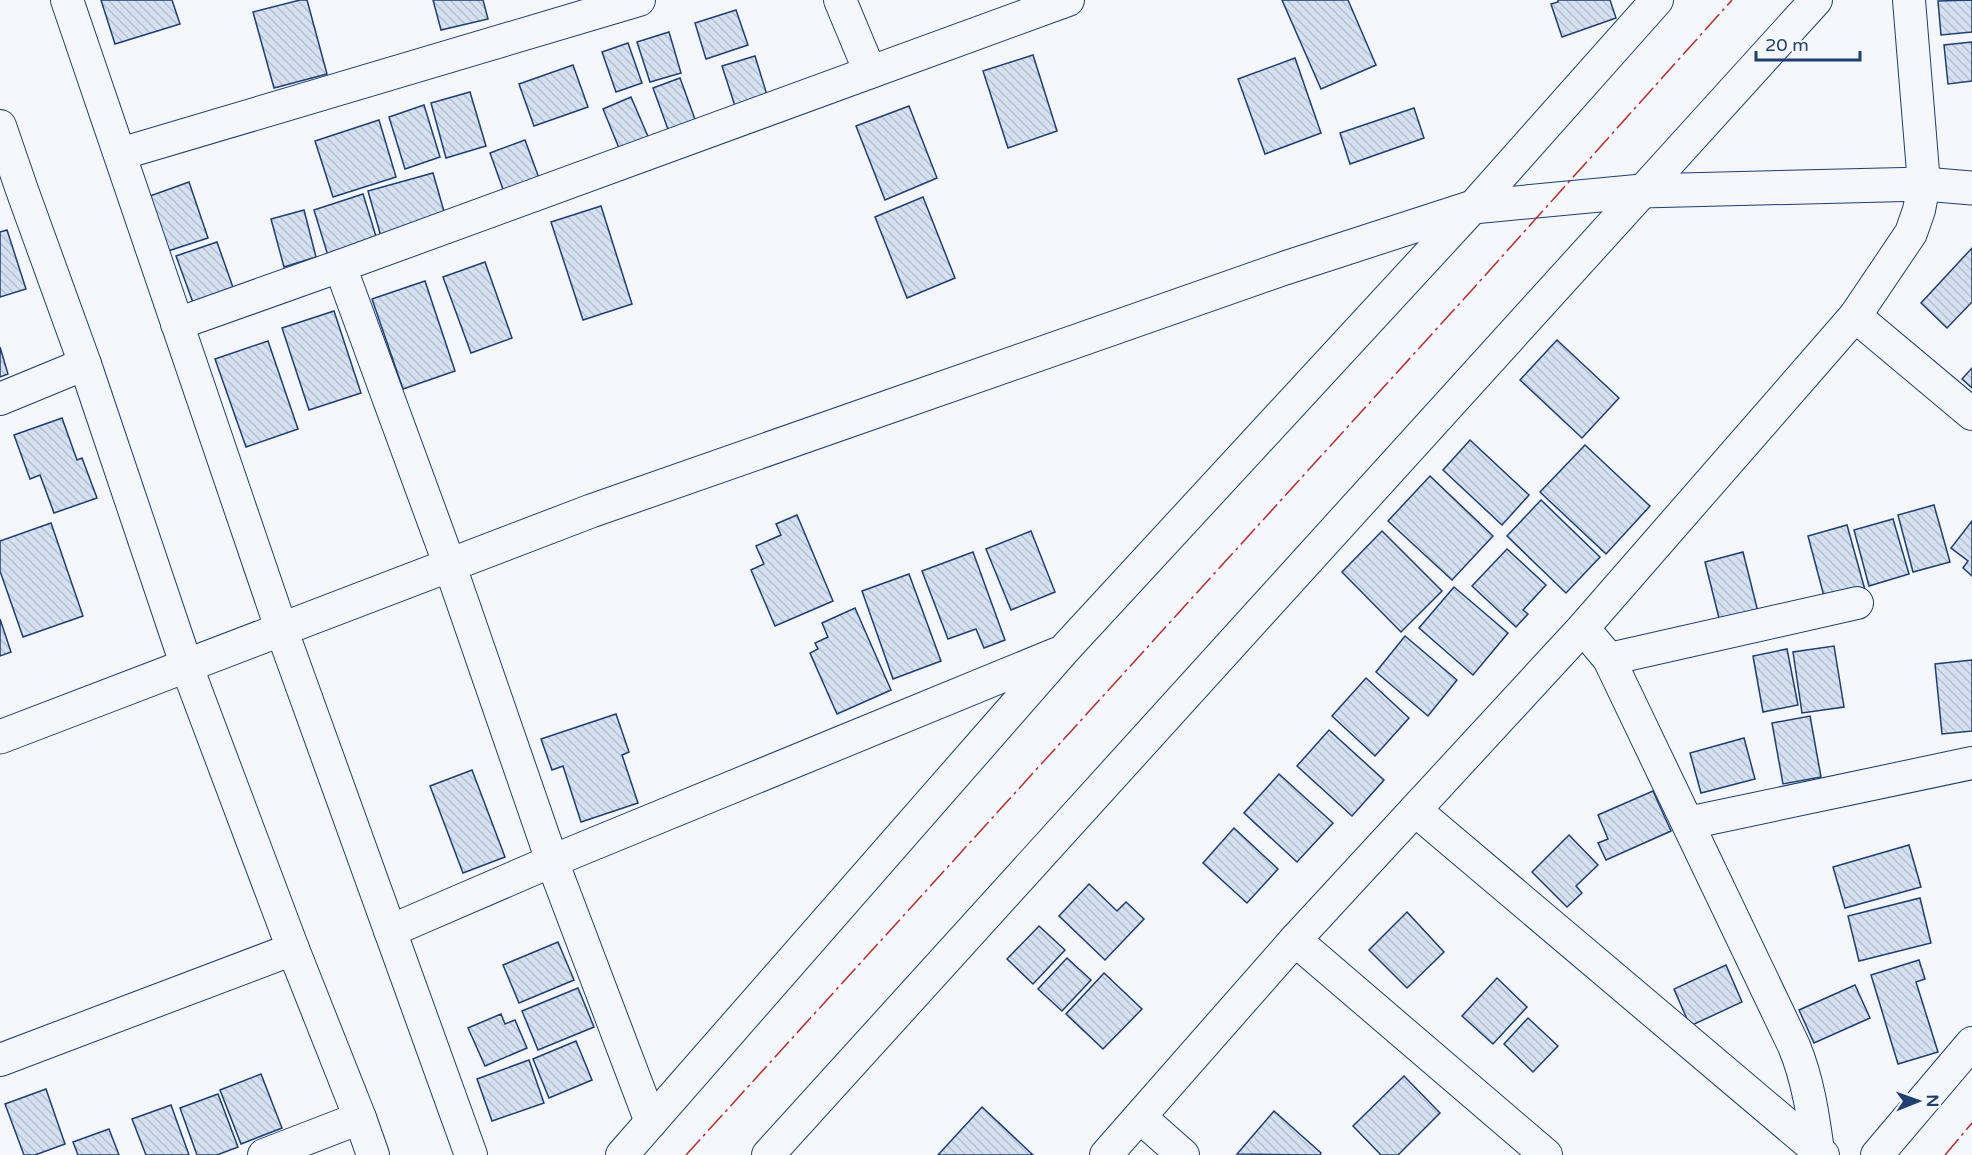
<svg xmlns="http://www.w3.org/2000/svg" width="1972" height="1155" font-family="'Varela Round',sans-serif">
<style>
.building{fill:url(#building-back-hatch);stroke:#1d3f73;stroke-width:1.5}
.lines{fill:none;stroke-linecap:round;stroke-linejoin:round}
.street-casing{stroke:#1d3f73;stroke-width:34}
.secondary-casing{stroke:#1d3f73;stroke-width:35}
.street{stroke:#f4f7fb;stroke-width:32}
.secondary{stroke:#f4f7fb;stroke-width:33}
.power{stroke:#c62828;stroke-width:1.5;stroke-dasharray:21 4.5 3 4.5;stroke-linecap:butt}
</style>
<defs>
<pattern id="building-back-hatch" width="6" height="6" patternUnits="userSpaceOnUse" patternTransform="scale(1.5)"><rect width="6" height="6" fill="#d5e0f0"/><path d="M-1 5l2 2M0 0l6 6M5-1l2 2" fill="none" stroke="#b6c1d1"/></pattern>
</defs>
<rect width="100%" height="100%" fill="#f4f7fb"/>
<!-- building -->
<g class="building">
<path d="M101 0H172L180 24 115 44Z"/>
<path d="M300 0H307L327 74 274 88 253 12Z"/>
<path d="M433 0H483L488 19 441 30Z"/>
<path d="M1282 0H1348L1376 65 1321 89Z"/>
<path d="M1558 0H1610L1616 18 1562 37 1551 4 1558 2Z"/>
<path d="M1972 0V32L1941 35 1938 1Z"/>
<path d="M736 10 748 45 706 59 695 23Z"/>
<path d="M669 32 681 73 650 82 637 42Z"/>
<path d="M1972 42V81L1948 84 1944 45Z"/>
<path d="M628 43 642 83 616 92 602 52Z"/>
<path d="M1033 55 1057 131 1008 148 983 71Z"/>
<path d="M755 56 767 95 735 106 722 66Z"/>
<path d="M1295 58 1321 133 1265 154 1238 79Z"/>
<path d="M573 65 588 107 534 126 519 84Z"/>
<path d="M680 78 696 122 669 132 653 88Z"/>
<path d="M470 92 486 146 446 158 431 103Z"/>
<path d="M631 97 650 141 621 153 603 109Z"/>
<path d="M424 105 440 157 405 169 389 117Z"/>
<path d="M909 106 937 178 885 200 856 126Z"/>
<path d="M1414 108 1424 138 1350 164 1340 133Z"/>
<path d="M379 120 396 177 333 197 315 141Z"/>
<path d="M525 140 539 178 504 192 490 153Z"/>
<path d="M433 173 447 222 382 240 368 191Z"/>
<path d="M189 182 208 238 168 251 150 196Z"/>
<path d="M363 194 378 243 329 259 314 210Z"/>
<path d="M923 197 955 278 907 298 875 217Z"/>
<path d="M601 206 632 304 583 320 551 222Z"/>
<path d="M304 210 316 257 284 267 271 219Z"/>
<path d="M7 230 26 289 0 297V232Z"/>
<path d="M217 242 235 293 195 308 176 256Z"/>
<path d="M1972 248V302L1947 328 1921 303Z"/>
<path d="M485 262 512 338 471 353 443 277Z"/>
<path d="M425 281 455 371 403 389 372 299Z"/>
<path d="M334 311 361 393 309 410 282 328Z"/>
<path d="M1557 340 1619 398 1582 438 1520 380Z"/>
<path d="M268 341 298 429 246 447 215 359Z"/>
<path d="M0 347 8 374 0 377Z"/>
<path d="M1972 368V388L1962 379Z"/>
<path d="M62 418 77 460 82 458 97 498 54 513 40 475 30 479 14 435Z"/>
<path d="M1470 440 1529 495 1502 525 1443 470Z"/>
<path d="M1585 445 1650 506 1606 554 1540 492Z"/>
<path d="M1430 476 1493 536 1452 580 1388 521Z"/>
<path d="M1541 500 1600 557 1566 593 1507 536Z"/>
<path d="M1934 505 1950 562 1913 572 1898 515Z"/>
<path d="M797 515 833 601 775 626 751 570 764 564 756 546 781 535 776 524Z"/>
<path d="M1893 519 1909 574 1869 586 1854 530Z"/>
<path d="M1972 521V576L1963 568 1968 561 1951 548Z"/>
<path d="M51 523 83 616 23 637 0 571V541Z"/>
<path d="M1847 525 1865 590 1825 600 1808 536Z"/>
<path d="M1031 531 1055 592 1011 610 986 549Z"/>
<path d="M1382 531 1442 591 1401 632 1342 572Z"/>
<path d="M1507 549 1546 585 1523 610 1528 614 1516 627 1472 586Z"/>
<path d="M973 552 1005 640 984 648 976 629 948 639 922 571Z"/>
<path d="M1743 552 1759 616 1721 626 1705 562Z"/>
<path d="M909 574 941 661 893 679 862 591Z"/>
<path d="M1454 587 1508 633 1473 675 1419 628Z"/>
<path d="M855 608 891 690 837 714 810 653 818 649 815 643 828 637 822 623Z"/>
<path d="M0 619 11 652 0 656Z"/>
<path d="M1405 636 1457 680 1428 716 1376 672Z"/>
<path d="M1834 646 1844 707 1802 713 1793 652Z"/>
<path d="M1787 649 1798 705 1763 712 1753 656Z"/>
<path d="M1972 660V731L1942 734 1935 664Z"/>
<path d="M1366 678 1409 718 1375 756 1332 716Z"/>
<path d="M616 714 629 752 622 755 638 803 581 822 563 766 552 770 541 739Z"/>
<path d="M1810 716 1821 777 1783 784 1772 723Z"/>
<path d="M1329 730 1384 780 1352 816 1297 766Z"/>
<path d="M1744 738 1755 779 1701 793 1690 753Z"/>
<path d="M472 770 505 857 463 873 430 786Z"/>
<path d="M1279 774 1333 823 1297 862 1244 813Z"/>
<path d="M1653 791 1671 831 1606 860 1598 843 1608 839 1598 815Z"/>
<path d="M1234 828 1278 869 1247 903 1203 863Z"/>
<path d="M1569 835 1598 865 1576 886 1582 893 1567 907 1532 872Z"/>
<path d="M1909 845 1921 887 1845 908 1833 867Z"/>
<path d="M1089 884 1117 911 1126 902 1144 919 1105 960 1059 916Z"/>
<path d="M1920 898 1931 943 1859 961 1848 916Z"/>
<path d="M1407 912 1444 952 1407 988 1369 950Z"/>
<path d="M1039 926 1065 950 1033 984 1007 959Z"/>
<path d="M558 942 574 980 519 1003 503 965Z"/>
<path d="M1067 958 1091 980 1062 1011 1038 989Z"/>
<path d="M1919 960 1925 979 1916 982 1938 1052 1898 1064 1871 975Z"/>
<path d="M1726 965 1742 1002 1690 1026 1674 989Z"/>
<path d="M1104 973 1142 1009 1103 1049 1066 1014Z"/>
<path d="M1497 978 1527 1007 1493 1044 1462 1016Z"/>
<path d="M1855 985 1870 1018 1814 1043 1799 1010Z"/>
<path d="M578 988 594 1027 538 1050 522 1011Z"/>
<path d="M501 1014 505 1024 515 1020 527 1048 485 1066 468 1028Z"/>
<path d="M1528 1018 1558 1046 1533 1072 1504 1044Z"/>
<path d="M576 1041 592 1080 549 1098 533 1059Z"/>
<path d="M529 1060 544 1103 492 1121 477 1079Z"/>
<path d="M261 1074 282 1128 241 1144 220 1090Z"/>
<path d="M1404 1076 1440 1113 1398 1155H1381L1353 1126Z"/>
<path d="M46 1089 65 1144 35 1155H24L5 1104Z"/>
<path d="M218 1094 238 1147 217 1155H197L180 1108Z"/>
<path d="M171 1105 189 1155H146L132 1119Z"/>
<path d="M982 1107 1033 1155H938Z"/>
<path d="M1274 1111 1321 1153 1320 1155 1237 1154Z"/>
<path d="M109 1129 119 1155H78L73 1142Z"/>
</g>
<g class="lines">
<defs>
<g id="street">
<path d="M67 0 282 631 471 1155"/>
<path d="M840 0 870 72"/>
<path d="M0 126 22 190 85 364 187 667 293 949 360 1118 373 1155"/>
<path d="M120 154 639 0"/>
<path d="M340 266 450 566 552 861 651 1122"/>
<path d="M1855 316 1972 414"/>
<path d="M177 324 340 266 1068 0"/>
<path d="M0 399 85 364"/>
<path d="M1583 628 1609 659 1794 1046C1808 1080 1813 1115 1818 1151"/>
<path d="M1609 659 1857 603"/>
<path d="M1415 810 1823 1155"/>
<path d="M1688 823 1972 763"/>
<path d="M390 931 552 861 1056 654"/>
<path d="M1295 940 1546 1155"/>
<path d="M0 1060 293 949"/>
<path d="M1140 1117 1183 1155"/>
<path d="M264 1155 360 1118"/>
<path d="M622 1155 1063 651 1473 207 1657 0"/>
<path d="M768 1155 1816 0"/>
<path d="M1106 1155 1295 940 1583 628 1855 316 1911 233 1919 210 1924 184 1909 0"/>
<path d="M1877 1155 1972 1043"/>
</g>
<path id="secondary" d="M0 737 591 511 1285 268 1473 207 1642 191 1924 184 1972 188"/>
</defs>
<!-- street casing -->
<use href="#street" class="street-casing"/>
<!-- secondary casing -->
<use href="#secondary" class="secondary-casing"/>
<!-- street -->
<use href="#street" class="street"/>
<!-- secondary -->
<use href="#secondary" class="secondary"/>
<!-- power -->
<g class="power">
<path d="M686 1155 1471 291 1732 0"/>
<path d="M1945 1155 1972 1123"/>
</g>
</g>
<!-- north arrow -->
<g transform="translate(1918 1101) rotate(89)" stroke="#f4f7fb" stroke-width="4.5" paint-order="stroke">
<path d="M0-4.5L10 22L0 15L-10 22Z" fill="#1d3f73"/>
<text y="-9" font-size="16" font-weight="bold" text-anchor="middle" fill="#1d3f73">N</text>
</g>
<!-- scale -->
<path d="M1756 51v9h104v-9" fill="none" stroke="#1d3f73" stroke-width="3"/>
<text x="1765" y="51" font-size="18" fill="#1d3f73" stroke="#f4f7fb" stroke-width="4.5" paint-order="stroke">20 m</text>
</svg>
